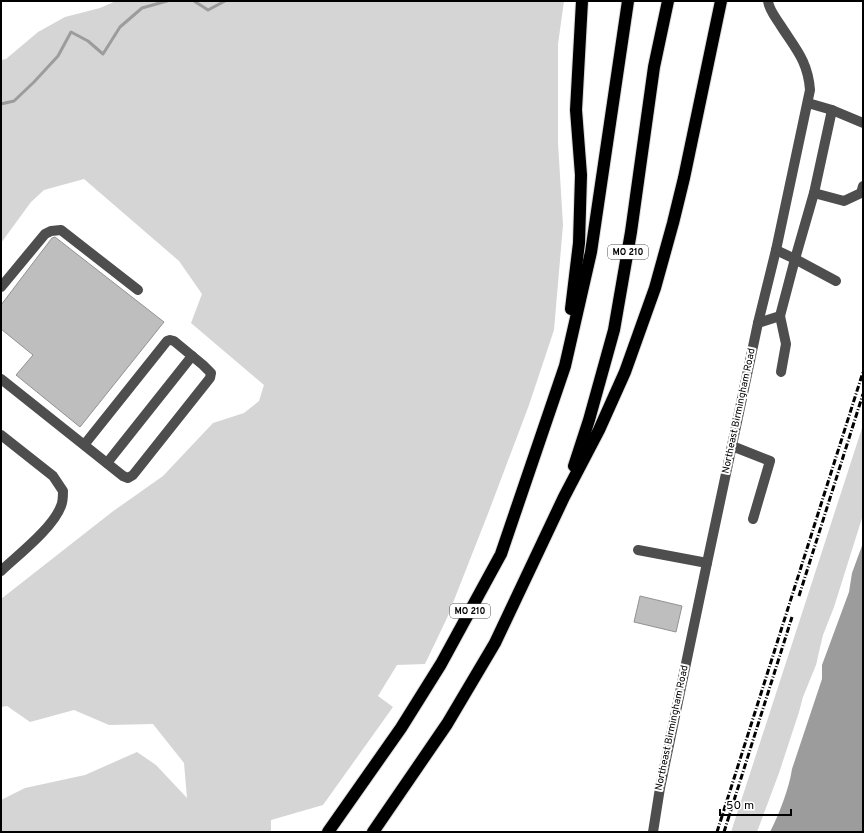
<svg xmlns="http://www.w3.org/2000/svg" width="864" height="833" font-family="Overpass,sans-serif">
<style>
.green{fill:#d5d5d5}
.water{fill:#9c9c9c}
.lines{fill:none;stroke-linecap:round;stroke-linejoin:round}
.stream{stroke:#9c9c9c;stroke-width:3}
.building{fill:#bebebe;stroke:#929292}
.highway-casing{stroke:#dbdbdb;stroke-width:14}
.minor{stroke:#4e4e4e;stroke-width:10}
.highway{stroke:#000;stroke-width:12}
.rail{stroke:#000;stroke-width:3;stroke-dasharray:6 2 1 2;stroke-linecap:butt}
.labels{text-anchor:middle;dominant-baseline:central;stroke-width:4;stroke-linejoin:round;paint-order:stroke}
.shield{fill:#fff;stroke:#4c4c4c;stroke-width:1}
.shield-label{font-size:9px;font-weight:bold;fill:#000}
.street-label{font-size:10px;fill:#000;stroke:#fff}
</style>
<rect width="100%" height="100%" fill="#fff"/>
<!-- green -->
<g class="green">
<path d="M116 1H564L558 44V143L563 225 554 330 529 405 489 511 447 618 425 664 397 665 378 696 393 707 323 805 271 820V832H1V800L25 788 85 775 137 752 156 765 187 798 184 763 153 724 109 725 74 710 30 722 7 706 1 707V599L112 512 163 476 213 423 244 413 259 401 264 385 191 323 202 294 179 261 84 179 44 190 31 202 1 243V60L6 59 38 32 65 17 100 8Z"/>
<path d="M863 425V515L834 607 823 635 816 665 803 697 799 712 779 773 757 832H731Z"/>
</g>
<!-- water -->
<path class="water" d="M863 543V832H770C779 814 789 789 792 769L822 679V665L849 592 852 573Z"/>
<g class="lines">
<!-- stream -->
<g class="stream">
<path d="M194 1 208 10 225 1"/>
<path d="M1 104 14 101 34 82 58 56 71 32 88 41 103 54 120 27 142 8 167 1"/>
</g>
</g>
<!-- building -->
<g class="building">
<path d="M55 237 164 322 80 427 16 375 33 355 1 329V305L52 238Z"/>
<path d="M640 596 682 606 676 632 634 622Z"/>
</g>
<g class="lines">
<defs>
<g id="highway">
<path d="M571 309 579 243 581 175 576 110 582 1"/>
<path d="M574 466 589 420 614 330 631 232 654 67 668 1"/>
<path d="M328 832 401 728 441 664 501 554 565 366 591 252 628 1"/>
<path d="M373 832 447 724 495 643 564 497 599 430 625 372 655 288 673 223 684 178 721 1"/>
</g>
</defs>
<!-- highway casing -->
<use href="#highway" class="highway-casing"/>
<!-- minor -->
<g class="minor">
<path d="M808 103 832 110 814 193 795 259 836 281"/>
<path d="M832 110 863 123"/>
<path d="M814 193 844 201 861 193 863 186"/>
<path d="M1 287 45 234 51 231 61 230 138 290"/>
<path d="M780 316 786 344 781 372"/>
<path d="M758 323 780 316 795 259 776 250"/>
<path d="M1 379 123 476 128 478 133 475 137 470 210 378 211 373 203 365 174 341 170 340 167 341 84 445"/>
<path d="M1 435 53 476 63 491C63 496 63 502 61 506 53 528 18 555 1 571"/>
<path d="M732 446 770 461 753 519"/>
<path d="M107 463 192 356"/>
<path d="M638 550 707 563"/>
<path d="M653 832 660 788 707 563 758 323 776 250 810 90C808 61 795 48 781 26 776 18 769 10 768 1"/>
</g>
<!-- highway -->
<use href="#highway" class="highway"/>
<!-- rail -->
<g class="rail">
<path d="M799 596 863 394"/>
<path d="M717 832 863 372"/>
<path d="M724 832 792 617"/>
</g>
</g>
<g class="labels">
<!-- shield labels -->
<g class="shield">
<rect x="608" y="245" width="40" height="14" rx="3"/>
<rect x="450" y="604" width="40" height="14" rx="3"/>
</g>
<g class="shield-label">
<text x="628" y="252">MO 210</text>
<text x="470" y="611">MO 210</text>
</g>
<!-- street labels -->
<g class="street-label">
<text transform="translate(739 411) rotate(-78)">Northeast Birmingham Road</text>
<text transform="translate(672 728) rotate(-78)">Northeast Birmingham Road</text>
</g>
</g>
<!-- border -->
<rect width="864" height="833" fill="none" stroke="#000000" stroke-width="4"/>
<!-- scale -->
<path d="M720 809v6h71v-6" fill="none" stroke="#000000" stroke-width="2"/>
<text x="726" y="809" font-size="12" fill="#000000" stroke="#ffffff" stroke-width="3" paint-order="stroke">50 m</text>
</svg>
